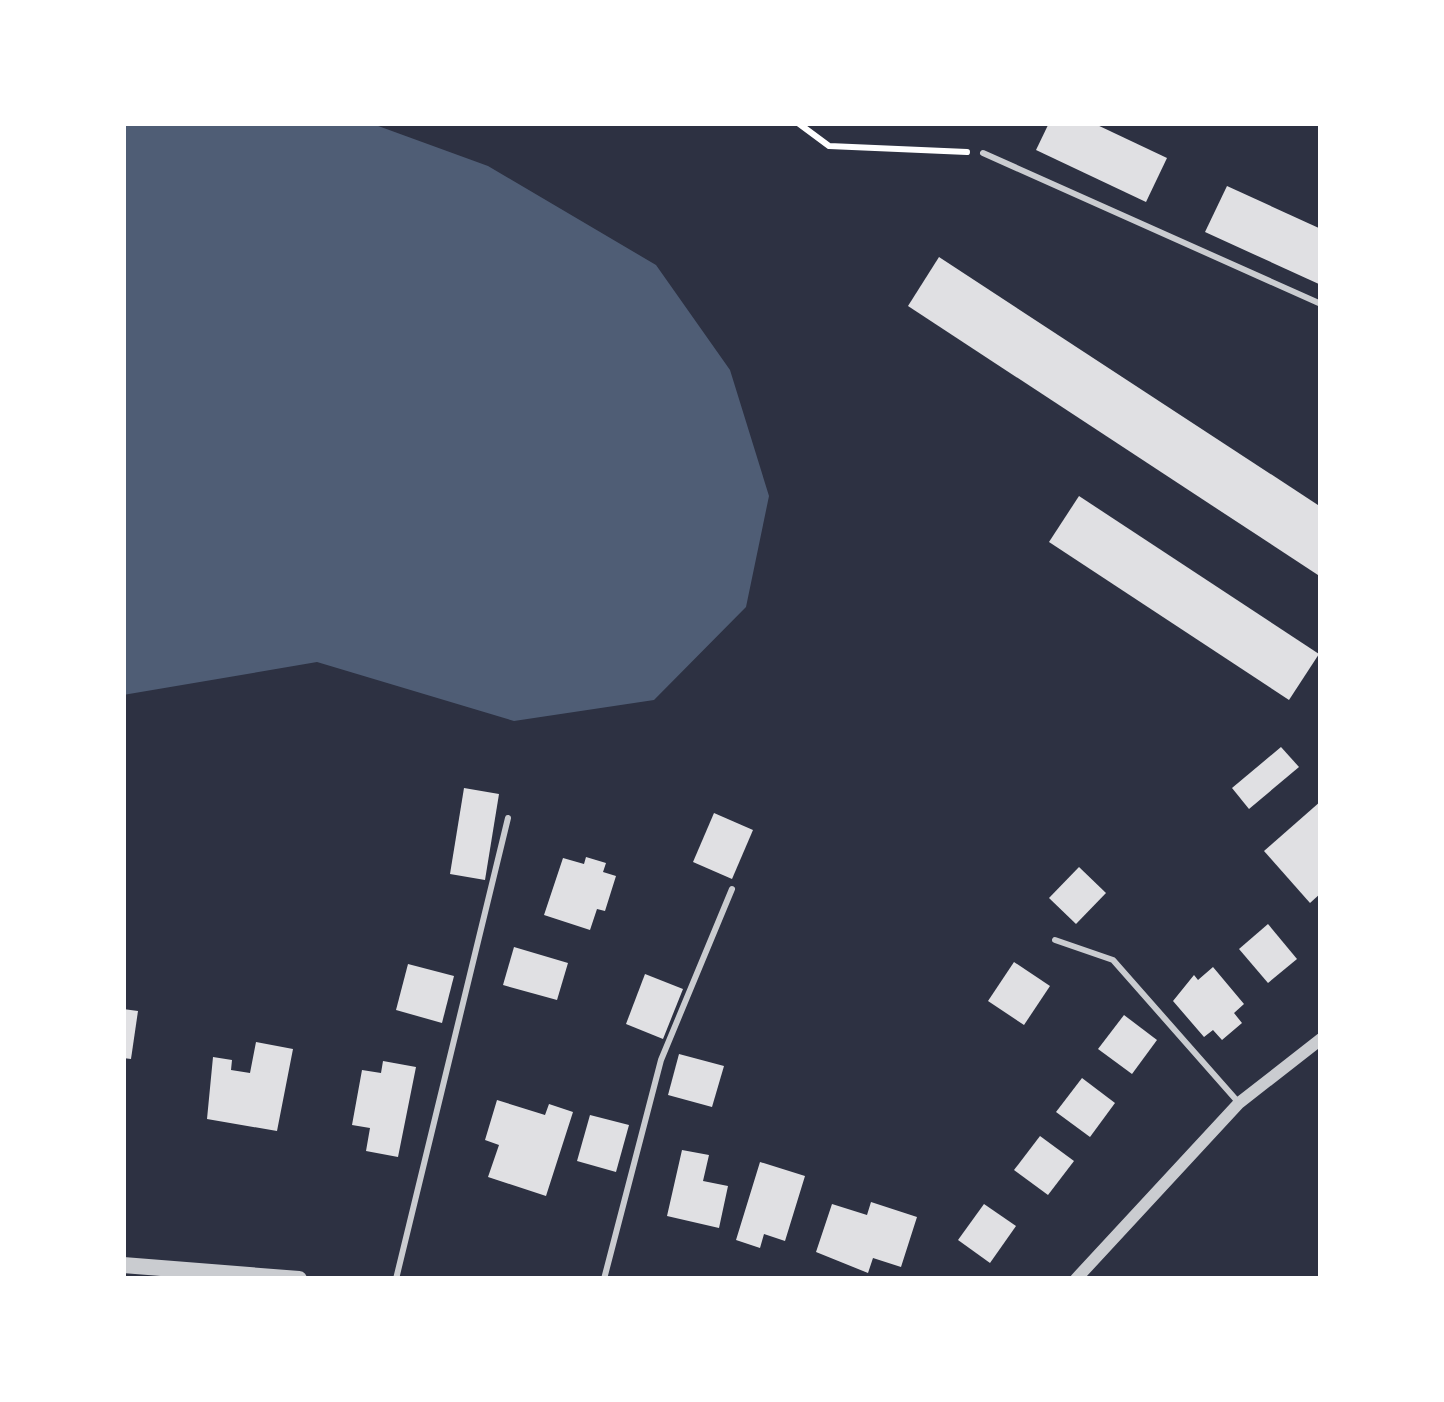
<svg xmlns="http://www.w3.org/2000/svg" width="1444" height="1402" font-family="'Playfair Display',serif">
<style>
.water{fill:#4f5d75}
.building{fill:#e0e0e3}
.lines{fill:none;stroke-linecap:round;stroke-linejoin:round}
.path{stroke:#fff;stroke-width:6}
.service{stroke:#caccd0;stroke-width:6}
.minor{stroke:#caccd0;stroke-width:12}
.tertiary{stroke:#caccd0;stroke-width:16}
</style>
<rect width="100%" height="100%" fill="#2d3142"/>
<!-- water -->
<path class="water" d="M123 123H370L488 166 656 265 730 370 769 496 746 607 654 700 514 721 317 662 123 695Z"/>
<!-- building -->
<g class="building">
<path d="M1049 123H1093L1167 158 1146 202 1036 150Z"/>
<path d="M1227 186 1321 229V285L1205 232Z"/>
<path d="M939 257 1321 507V577L908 306Z"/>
<path d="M1079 496 1319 654 1289 700 1049 542Z"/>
<path d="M1281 747 1299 767 1249 809 1232 788Z"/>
<path d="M464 788 499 794 485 880 450 874Z"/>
<path d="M1321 801V893L1310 903 1264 851Z"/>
<path d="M714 813 753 830 732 879 693 862Z"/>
<path d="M586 857 606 863 603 872 616 876 605 911 597 909 590 930 544 915 563 858 584 864Z"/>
<path d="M1079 867 1106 893 1076 924 1049 898Z"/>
<path d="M1268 924 1297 959 1268 983 1239 949Z"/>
<path d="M514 947 568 963 557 1000 503 985Z"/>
<path d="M1014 962 1050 986 1024 1025 988 1001Z"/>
<path d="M408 964 454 976 442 1023 396 1010Z"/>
<path d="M1213 967 1244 1004 1234 1013 1242 1023 1222 1040 1213 1030 1204 1037 1173 1001 1194 975 1198 980Z"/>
<path d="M645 974 683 989 663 1039 626 1024Z"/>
<path d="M123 1009 138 1011 131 1059 123 1058Z"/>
<path d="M1124 1015 1157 1040 1132 1074 1098 1049Z"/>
<path d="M256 1042 293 1049 277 1131 207 1119 213 1057 232 1060 231 1070 250 1073Z"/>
<path d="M679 1054 724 1066 712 1107 668 1095Z"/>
<path d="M383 1061 416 1067 398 1157 366 1151 370 1128 352 1125 362 1070 381 1073Z"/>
<path d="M1082 1078 1115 1103 1090 1137 1056 1112Z"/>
<path d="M497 1100 545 1115 549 1104 573 1112 546 1196 488 1177 499 1145 485 1140Z"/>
<path d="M590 1115 629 1125 616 1172 577 1161Z"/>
<path d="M1040 1136 1074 1161 1048 1195 1014 1170Z"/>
<path d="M682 1150 709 1155 703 1181 728 1186 719 1228 667 1216Z"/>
<path d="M760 1162 805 1176 785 1241 764 1234 760 1248 736 1240Z"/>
<path d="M871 1202 917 1217 901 1267 873 1258 868 1273 816 1252 832 1204 867 1215Z"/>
<path d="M984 1204 1016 1226 990 1263 958 1240Z"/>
</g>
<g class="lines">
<!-- path -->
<path class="path" d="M798 123 829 146 967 152"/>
<!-- service -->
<g class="service">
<path d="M983 153 1321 304"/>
<path d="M1055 940 1113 960 1239 1103"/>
<path d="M396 1279 508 818"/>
<path d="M604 1279 661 1060 732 889"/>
</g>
<!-- minor -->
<path class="minor" d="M1076 1279 1239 1103 1321 1039"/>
<!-- tertiary -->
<path class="tertiary" d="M123 1265 299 1279"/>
</g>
<!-- border -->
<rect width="1444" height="1402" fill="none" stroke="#ffffff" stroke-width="252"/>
</svg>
